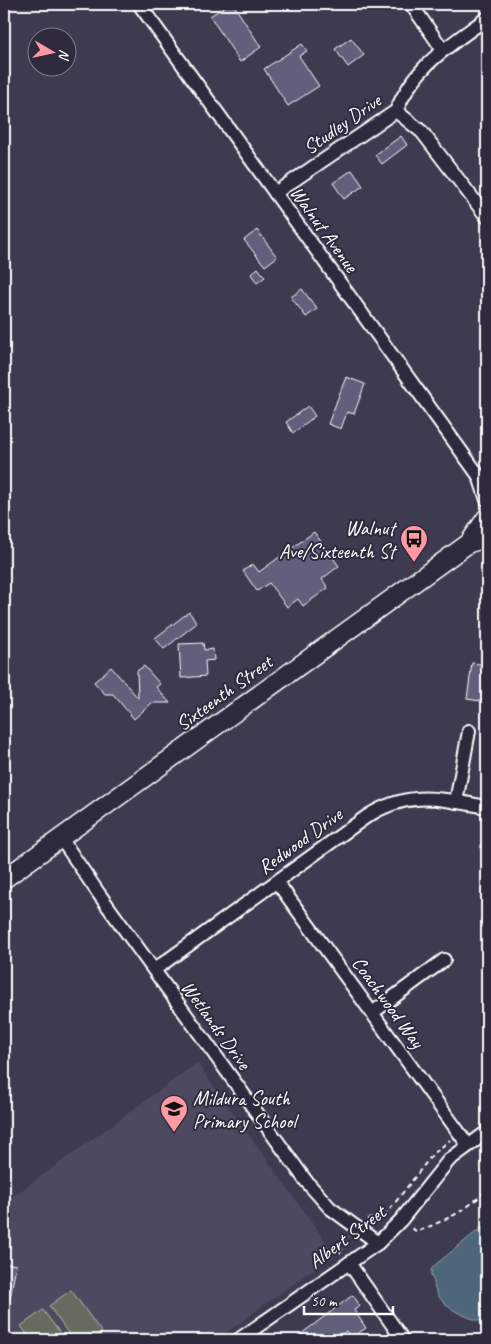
<svg xmlns="http://www.w3.org/2000/svg" width="491" height="1344" font-family="Caveat,sans-serif">
<style>
.built{fill:#4d4960}
.green{fill:#656c5f;stroke:#b2b6af}
.water{fill:#4e6679;stroke:#95a3af}
.building{fill:#625e7c;stroke:#fff}
.lines{fill:none;stroke-linecap:round;stroke-linejoin:round}
.street-casing{stroke:#fff;stroke-width:16}
.secondary-casing{stroke:#fff;stroke-width:21}
.path{stroke:#fff;stroke-width:2;stroke-dasharray:5 4;stroke-linecap:butt}
.street{stroke:#2f2a3d;stroke-width:12}
.secondary{stroke:#2f2a3d;stroke-width:18}
.labels{text-anchor:middle;dominant-baseline:central;stroke-width:4;stroke-linejoin:round;paint-order:stroke}
.street-label{font-size:20px;fill:#fff;stroke:#2f2a3d}
.poi-label{font-size:20px;fill:#fff;stroke:#2f2a3d;text-anchor:end}
</style>
<rect width="100%" height="100%" fill="#3e3a50"/>
<filter id="ink" filterUnits="userSpaceOnUse"><feTurbulence type="fractalNoise" baseFrequency=".02" numOctaves="2"/><feDisplacementMap in="SourceGraphic" scale="10" xChannelSelector="R" yChannelSelector="G"/><feConvolveMatrix kernelMatrix="1 2 1 2 8 2 1 2 1" color-interpolation-filters="sRGB"/></filter>
<g filter="url(#ink)">
<!-- built -->
<path class="built" d="M197 1063 335 1254 216 1340H4V1203Z"/>
<!-- green -->
<g class="green">
<path d="M71 1290 102 1333 92 1340H73L49 1306Z"/>
<path d="M43 1310 65 1340H31L21 1326Z"/>
</g>
<!-- water -->
<path class="water" d="M487 1223V1329L483 1322C466 1317 443 1309 436 1291 433 1285 435 1281 431 1276V1270L435 1265Z"/>
<!-- building -->
<g class="building">
<path d="M229 4H233L261 47 240 62 210 16Z"/>
<path d="M351 38 364 55 348 67 335 49Z"/>
<path d="M302 44 307 51 299 56 319 86 288 106 264 69Z"/>
<path d="M401 136 407 145 382 164 375 155Z"/>
<path d="M352 170 363 186 344 199 333 183Z"/>
<path d="M257 230 277 257 265 266 244 240Z"/>
<path d="M258 268 265 277 257 283 251 274Z"/>
<path d="M302 289 317 309 306 317 291 297Z"/>
<path d="M346 377 365 384 354 414 347 412 341 429 328 424Z"/>
<path d="M308 406 315 416 293 433 286 422Z"/>
<path d="M314 532 339 566 322 579 328 588 303 606 298 599 287 607 269 583 257 591 243 571 253 564 259 572Z"/>
<path d="M189 612 197 623 164 649 155 638Z"/>
<path d="M203 643 204 650 213 649 214 660 205 661 206 676 181 678 179 644Z"/>
<path d="M472 663 487 665V702L467 699Z"/>
<path d="M144 666 160 684 156 687 170 703H152L134 719 113 694H105L94 682 111 667 138 698 137 671Z"/>
<path d="M4 1263 16 1265 9 1304H4Z"/>
<path d="M353 1295 360 1306 354 1310 366 1328 351 1338 346 1331 333 1340H293Z"/>
</g>
<g class="lines">
<defs>
<g id="street">
<path d="M139 4 479 476 487 482"/>
<path d="M411 4 443 50"/>
<path d="M396 111 422 132 487 217"/>
<path d="M275 193 396 111C416 64 448 47 487 18"/>
<path d="M479 476 487 500"/>
<path d="M456 802 469 731"/>
<path d="M60 837 99 894 306 1181 330 1208 378 1243"/>
<path d="M277 882 468 1145"/>
<path d="M154 970 366 817C408 789 441 799 487 807"/>
<path d="M372 1013 444 960"/>
<path d="M349 1263 403 1340"/>
<path d="M238 1340 378 1243 401 1220 449 1160 487 1132"/>
</g>
<g id="secondary">
<path d="M469 543 487 517"/>
<path d="M4 879 469 543 487 538"/>
</g>
</defs>
<!-- street casing -->
<use href="#street" class="street-casing"/>
<!-- secondary casing -->
<use href="#secondary" class="secondary-casing"/>
<!-- path -->
<g class="path">
<path d="M367 1219 384 1217 432 1155 450 1140"/>
<path d="M412 1228 417 1232C446 1219 465 1213 487 1189"/>
<path d="M340 1253 349 1237"/>
</g>
<!-- street -->
<use href="#street" class="street"/>
<!-- secondary -->
<use href="#secondary" class="secondary"/>
</g>
</g>
<!-- icons -->
<defs>
<symbol id="bus-pin" viewBox="-11 -11 22 30"><path d="M0 17L-7.5 6A9.5 9.5 0 1 1 7.5 6Z" fill="#ff9aa2" stroke="#2f2a3d"/><path d="M-5-6H5V4H4V6H2V4H-2V6H-4V4H-5ZM-3.5-4V0h7V-4ZM-3.5 1.2v1.5H-2V1.2ZM2 1.2v1.5H3.5V1.2Z" fill="#111"/></symbol>
<symbol id="school-pin" viewBox="-11 -11 22 30"><path d="M0 17L-7.5 6A9.5 9.5 0 1 1 7.5 6Z" fill="#ff9aa2" stroke="#2f2a3d"/><path d="M0-5L7-2L0 1L-7-2ZM-4 1L0 2.5L4 1V4Q0 6-4 4Z" fill="#111"/></symbol>
</defs>
<g fill-rule="evenodd">
<use href="#bus-pin" x="398" y="523" width="32" height="43"/>
<use href="#school-pin" x="158" y="1093" width="32" height="43"/>
</g>
<g class="labels">
<!-- street labels -->
<g class="street-label">
<text transform="translate(342 124) rotate(-35)">Studley Drive</text>
<text transform="translate(324 229) rotate(54)">Walnut Avenue</text>
<text transform="translate(224 693) rotate(-36)">Sixteenth Street</text>
<text transform="translate(300 841) rotate(-36)">Redwood Drive</text>
<text transform="translate(388 1002) rotate(54)">Coachwood Way</text>
<text transform="translate(216 1025) rotate(54)">Wetlands Drive</text>
<text transform="translate(347 1237) rotate(-37)">Albert Street</text>
</g>
<!-- poi labels -->
<g class="poi-label">
<text x="395" y="528">Walnut<tspan x="395" dy="23">Ave/Sixteenth St</tspan></text>
<text x="193" y="1098" text-anchor="start">Mildura South<tspan x="193" dy="23">Primary School</tspan></text>
</g>
</g>
<!-- margin -->
<rect width="491" height="1344" fill="none" stroke="#2f2a3d" stroke-width="20"/>
<rect x="10" y="10" width="471" height="1324" fill="none" stroke="#fff" stroke-width="2" filter="url(#ink)"/>
<!-- north arrow -->
<g transform="translate(52 52) rotate(99)"><circle r="24" fill="#2f2a3d" stroke="#827f8b"/>
<path d="M0-4L9 19L0 12L-9 19Z" fill="#ff9aa2"/>
<text y="-8" font-size="14" font-weight="bold" text-anchor="middle" fill="#ffffff">N</text>
</g>
<!-- scale -->
<path d="M304 1306v8h89v-8" fill="none" stroke="#ffffff" stroke-width="2.5"/>
<text x="311" y="1306" font-size="15" fill="#ffffff" stroke="#2f2a3d" stroke-width="4" paint-order="stroke">50 m</text>
</svg>
